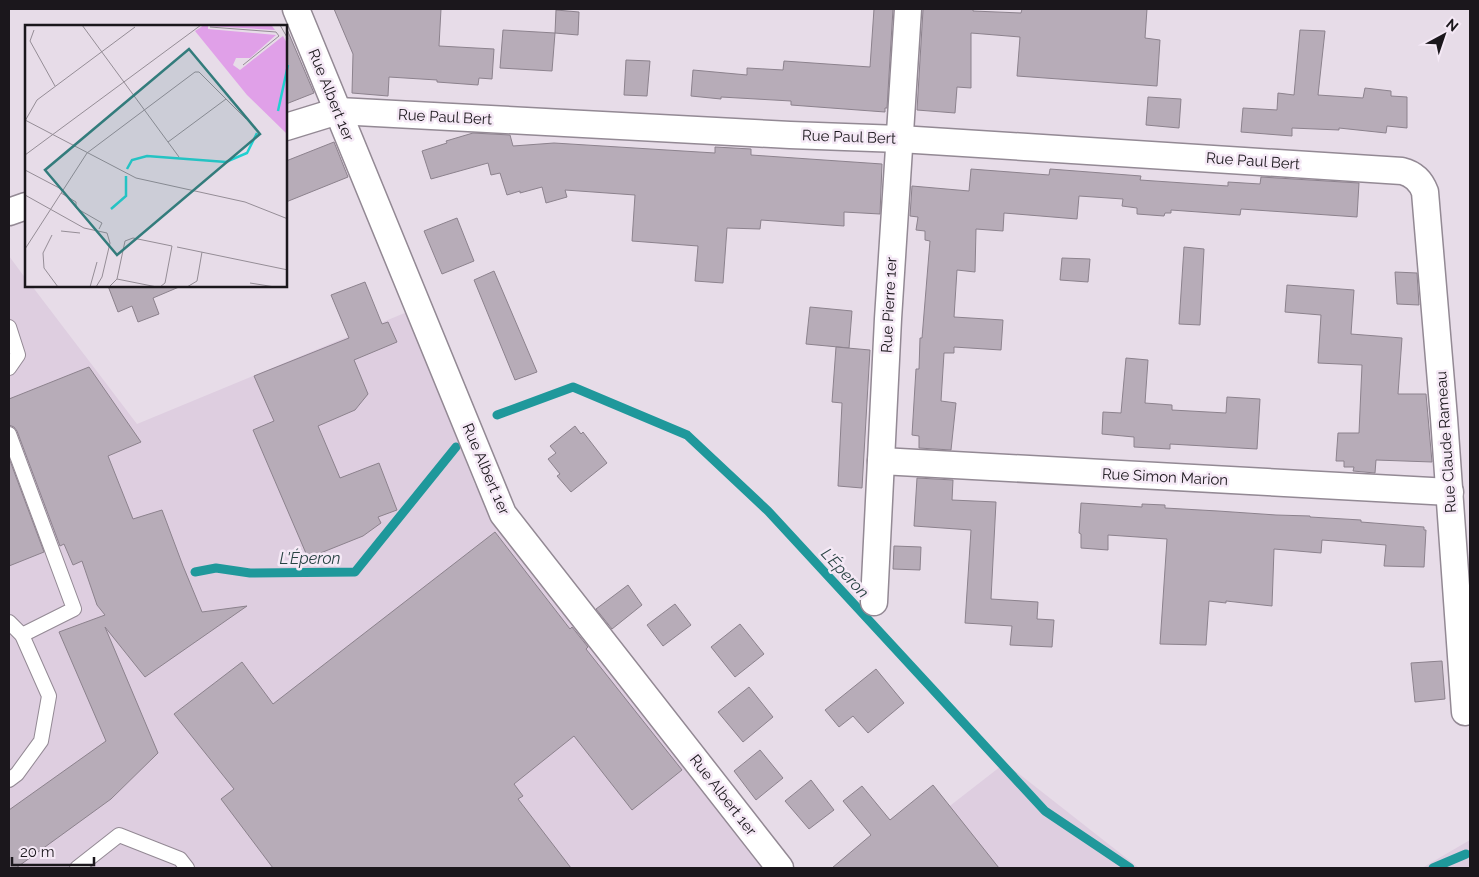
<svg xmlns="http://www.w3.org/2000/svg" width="1479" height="877" font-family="Raleway,sans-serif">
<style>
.built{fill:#decee0}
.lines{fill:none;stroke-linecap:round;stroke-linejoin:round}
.stream{stroke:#1f989b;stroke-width:9}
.building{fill:#b7acb8;stroke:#8c828d}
.service-casing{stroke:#938994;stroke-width:16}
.minor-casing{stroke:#938994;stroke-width:29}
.service{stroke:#fff;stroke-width:14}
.minor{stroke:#fff;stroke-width:26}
.labels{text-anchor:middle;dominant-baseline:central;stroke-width:5;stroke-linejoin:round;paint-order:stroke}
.street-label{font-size:15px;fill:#1b171c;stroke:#f5e9f6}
.water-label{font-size:16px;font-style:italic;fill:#294343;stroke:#f5e9f6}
.inset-river{fill:none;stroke:#21d0d1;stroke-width:2.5}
.inset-road{fill:none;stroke:#958d96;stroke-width:1}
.view{fill:#337c7c;fill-opacity:0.15;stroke:#337c7c;stroke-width:2.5}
.inset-edge{fill:none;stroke:#1b171c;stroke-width:2.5}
</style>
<rect width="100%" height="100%" fill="#e7dce8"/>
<!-- built -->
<g class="built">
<path d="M9 256 26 279V286H32L137 424 407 312 475 485 774 868H9Z"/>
<path d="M1005 763 1139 868H870Z"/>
<path d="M1470 840V868H1422Z"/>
</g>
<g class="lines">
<!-- stream -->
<g class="stream">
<path d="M497 415 573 387 687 435 768 511 1045 811 1130 868"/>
<path d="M195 572 216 568 250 573 355 572 456 447"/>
<path d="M1433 868 1466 854"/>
</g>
</g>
<!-- building -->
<g class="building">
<path d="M334 9H441L439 46 494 49 492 79 479 78 478 85 437 82V80L389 77 388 96 352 93 353 54Z"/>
<path d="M874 9H893L887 108H885V112L791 105V101L721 97V99L691 96 693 70 747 75V68L783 70 784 61 870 67Z"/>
<path d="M924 9H973V11L1021 13 1022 9H1147L1145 38 1160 40 1157 86 1017 76 1020 37 971 33V88L957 87 955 113 917 110 923 10Z"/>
<path d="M556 10 579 12 578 35 555 33Z"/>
<path d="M286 27 314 93 286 104Z"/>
<path d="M503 30 555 33 552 71 500 68Z"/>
<path d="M1300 30 1325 31 1318 95 1363 98 1365 88 1391 91V96L1407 97V128L1387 126 1386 133 1339 128V130L1292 128V136L1241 132 1243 108 1277 110 1278 93 1294 95Z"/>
<path d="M626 60 650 61 647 96 624 95Z"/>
<path d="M1148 97 1181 99 1179 128 1146 125Z"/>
<path d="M473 133 510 135 513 146 554 143 715 153V147L751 149V155L882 164 880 214 844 212V226L761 220 760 229 727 228 723 283 695 281 698 246 632 241 635 195 565 190 567 197 546 203 542 187 520 193V191L507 195 500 173 491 175 488 163 431 179 422 151 447 143 446 141Z"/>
<path d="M334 142 348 177 286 202V161Z"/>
<path d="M971 169 1049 175 1050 169 1141 176 1140 180 1228 186V182L1260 184 1261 177 1359 183 1357 217 1241 209 1240 215 1171 210V213H1165L1164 216 1137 214V208L1122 206 1123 199 1079 196 1077 219 1004 213 1003 231 976 229 975 272 957 270 954 317 1003 320 1001 350 954 347V353H944L941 401 956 403 951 450 919 448V436L912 435 916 369H919L920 338H922L930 241 925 240V231L916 230 918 217 910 216 912 186 969 191Z"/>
<path d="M457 218 474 261 442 274 424 231Z"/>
<path d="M1184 247 1204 249 1200 325 1179 324Z"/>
<path d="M1062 258 1090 259 1088 282 1060 280Z"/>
<path d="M494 271 537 372 515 380 474 280Z"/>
<path d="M1395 272 1417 273 1419 305 1397 304Z"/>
<path d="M365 282 382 324 388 322 397 342 354 360 368 394 355 410 318 426 340 478 379 463 397 510 378 517 381 523 363 536 308 558 253 430 274 421 254 376 349 338 331 295Z"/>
<path d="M1287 285 1354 290 1351 334 1402 338 1398 394H1426L1432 462 1376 460 1375 473 1353 471 1354 467H1344V461H1336L1338 433H1359L1362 365 1318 363 1321 315 1285 312Z"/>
<path d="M108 286H178L179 287 153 298 159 314 138 322 132 306 118 312Z"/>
<path d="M810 307 852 311 849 348 806 344Z"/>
<path d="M836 347 870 350 862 488 838 486 842 403 832 402Z"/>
<path d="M1126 358 1148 360 1145 403 1172 405V410L1226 413 1227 397 1260 399 1257 449 1170 444V449L1134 447V437L1102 434 1103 412 1121 413Z"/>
<path d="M89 367 141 442 108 456 133 519 162 510 183 566 202 612 247 606 145 677 105 627 158 753 111 799 16 868H9V810L106 741 59 632 105 615 97 605 82 561 73 565 64 544 60 546 17 431 14 427 9 425V399Z"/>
<path d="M575 426 581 434 583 432 607 463 571 492 557 476 560 474 548 459 556 453 550 446Z"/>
<path d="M9 458 44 552 9 566Z"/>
<path d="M917 478 953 480 952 500 996 502 991 599 1038 602 1037 619 1054 620 1052 647 1010 645 1012 626 965 623 971 530 914 526Z"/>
<path d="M1081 503 1142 507V504L1165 505V508L1218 511 1276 515 1310 516V517L1361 520V522L1424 527V530H1426L1424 567 1384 566 1386 545 1322 540 1321 553 1274 549 1272 606 1226 601V603L1209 601 1206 645 1160 644 1167 539 1108 535V550L1081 548V534L1079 533Z"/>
<path d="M495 532 570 629 572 627 588 647 586 649 682 770 632 810 574 736 514 784 523 796 518 799 571 868H273L221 799 234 789 174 714 242 662 273 704Z"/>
<path d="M894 546 921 547 920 570 893 569Z"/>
<path d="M628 585 642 605 612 629 596 609Z"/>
<path d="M675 604 691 625 663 646 647 625Z"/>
<path d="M740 624 764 654 735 677 711 647Z"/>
<path d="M1442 661 1445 699 1415 702 1411 663Z"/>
<path d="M876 669 904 703 868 733 853 716 839 727 825 710Z"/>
<path d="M749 687 773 717 743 742 718 712Z"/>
<path d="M760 750 783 778 756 800 734 771Z"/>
<path d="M811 780 834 810 809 829 785 801Z"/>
<path d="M933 785 999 868H832L871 835 843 801 862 786 890 820Z"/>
</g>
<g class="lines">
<defs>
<g id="service">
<path d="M9 327 18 355 9 368"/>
<path d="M9 434 74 609 22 635"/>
<path d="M9 622 22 635 49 696 41 741 17 774 9 780"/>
<path d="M77 868 119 835 180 859 187 868"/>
</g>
<g id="minor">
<path d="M296 9 503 514 780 868"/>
<path d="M286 127 338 111 790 135 900 139 1402 171C1414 174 1421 181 1425 192L1444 418 1465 712"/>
<path d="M9 212 26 206"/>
<path d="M881 461 1450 492"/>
<path d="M874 602 888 319 908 9"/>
</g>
</defs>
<!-- service casing -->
<use href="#service" class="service-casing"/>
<!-- minor casing -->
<use href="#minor" class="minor-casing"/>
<!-- service -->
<use href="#service" class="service"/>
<!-- minor -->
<use href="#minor" class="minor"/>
</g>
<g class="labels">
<!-- street labels -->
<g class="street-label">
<text transform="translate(331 95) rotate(68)">Rue Albert 1er</text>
<text transform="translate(445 117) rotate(3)">Rue Paul Bert</text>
<text transform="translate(849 137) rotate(2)">Rue Paul Bert</text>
<text transform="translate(1253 161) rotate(4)">Rue Paul Bert</text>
<text transform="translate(889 305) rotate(-87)">Rue Pierre 1er</text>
<text transform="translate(1446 442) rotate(-94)">Rue Claude Rameau</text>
<text transform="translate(486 469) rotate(67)">Rue Albert 1er</text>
<text transform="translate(1165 477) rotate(3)">Rue Simon Marion</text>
<text transform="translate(723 795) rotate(52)">Rue Albert 1er</text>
</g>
<!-- water labels -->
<g class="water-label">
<text x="310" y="558">L'Éperon</text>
<text transform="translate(845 573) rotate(47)">L'Éperon</text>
</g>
</g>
<!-- overview -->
<g transform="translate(25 25)">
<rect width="262" height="262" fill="#e7dce8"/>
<path d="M179 0 247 1 250 5 183 1V4L251 10 225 33H211L208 40 215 45 258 11 263 20 262 109 222 70 170 6Z" fill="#e0a0e8"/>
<path class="inset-river" d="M253 86 263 40M102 144 107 135 122 131 201 137 222 128 232 108M86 184 101 171V151"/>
<path class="inset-road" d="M57 0 154 132M255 0 263 14M185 2 251 7 254 11 218 40M9 5 5 16 30 61M0 95 111 153 220 177 263 194M0 96 12 75 110 2M143 117 201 74M0 130 176 0M0 145 38 165M36 168 51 177V183L77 198 74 204M0 170 59 203 82 208 85 218 77 252 71 262M36 206 55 208M27 210 18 228 19 243 33 262M152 222 263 245M0 224 62 128 170 47H174L221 94M92 254 132 262M225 258 250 262M65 262 72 237M84 262 92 254 100 216 108 213 147 221 140 258 135 262M162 262 172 256 177 227"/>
<path class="view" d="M164 24 235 109 92 230 20 145Z"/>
<rect width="262" height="262" class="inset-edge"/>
</g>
<!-- border -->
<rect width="1479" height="877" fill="none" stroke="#1b171c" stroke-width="20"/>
<!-- north arrow -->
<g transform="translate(1444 35) rotate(40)" stroke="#f5e9f6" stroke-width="4" paint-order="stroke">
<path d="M0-4L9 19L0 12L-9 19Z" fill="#1b171c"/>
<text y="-8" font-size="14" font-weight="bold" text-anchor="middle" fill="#1b171c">N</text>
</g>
<!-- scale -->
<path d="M12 857v8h82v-8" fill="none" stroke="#1b171c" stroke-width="2.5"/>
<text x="20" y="857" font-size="15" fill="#1b171c" stroke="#f5e9f6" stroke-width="4" paint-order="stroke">20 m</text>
</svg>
